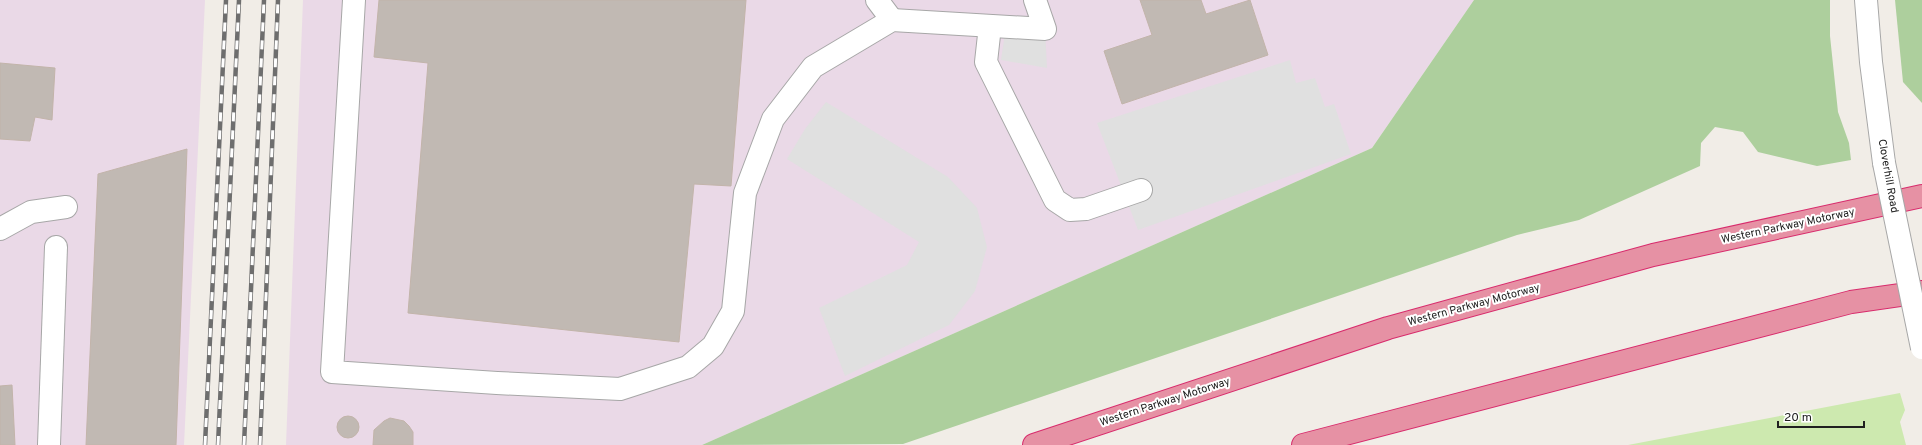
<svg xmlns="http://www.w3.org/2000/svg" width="1922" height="445" font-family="Overpass,sans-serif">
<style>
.industrial{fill:#ead9e7}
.grass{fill:#cde9af}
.forest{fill:#adcf9d}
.parking{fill:#e0e0e0}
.building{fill:#c1b9b3;stroke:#c2b4aa}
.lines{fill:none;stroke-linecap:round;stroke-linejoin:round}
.minor-casing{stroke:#a7a7a7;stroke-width:24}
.highway-casing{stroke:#d82b6c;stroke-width:24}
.minor{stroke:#fff;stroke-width:22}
.highway{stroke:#e691a4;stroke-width:22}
.rail-casing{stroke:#6e6e6e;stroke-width:4.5}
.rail{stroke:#fff;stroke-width:3;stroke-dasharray:9;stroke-linecap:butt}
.minor-bridge-casing{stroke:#a7a7a7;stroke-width:24;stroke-linecap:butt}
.minor-bridge{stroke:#fff;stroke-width:22}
.labels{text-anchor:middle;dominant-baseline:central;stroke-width:4;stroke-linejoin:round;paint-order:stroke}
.street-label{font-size:11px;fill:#202020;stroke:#fff}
</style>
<rect width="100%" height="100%" fill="#f1ede7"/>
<!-- industrial -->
<g class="industrial">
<path d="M0 0H205L184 445H0Z"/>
<path d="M303 0H1474L1372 148 702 445H286Z"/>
</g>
<!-- grass -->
<path class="grass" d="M1900 393 1905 410 1900 422 1906 445H1628Z"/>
<!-- forest -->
<g class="forest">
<path d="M1474 0H1830V36L1838 112 1849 143 1851 160 1817 166 1758 152 1743 132 1715 127 1701 143 1700 166 1579 220 1517 235 903 444 702 445 1372 148Z"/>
<path d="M1895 0H1922V103L1903 82Z"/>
</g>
<!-- parking -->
<g class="parking">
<path d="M1006 27 1045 29 1047 68 1001 60Z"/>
<path d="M1290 60 1296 83 1315 78 1325 107 1334 104 1351 154 1138 230 1097 123Z"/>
<path d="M826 102 948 177 977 208 987 247 975 291 949 325 845 376 819 308 907 265 919 242 787 159 805 129Z"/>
</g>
<!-- building -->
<g class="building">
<path d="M379 0H746L731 186 694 184 679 342 408 313 428 63 374 57Z"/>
<path d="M1140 0H1201L1206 14 1250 0 1268 55 1122 104 1104 51 1152 35Z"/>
<path d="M0 63 55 68 52 120 35 117 30 141 0 139Z"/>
<path d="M187 149 176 445H86L98 174Z"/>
<path d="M12 385 15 445H0V386Z"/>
<circle cx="348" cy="427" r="11"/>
<path d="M390 418 404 421 409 426 413 432V445H373L374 430 384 421Z"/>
</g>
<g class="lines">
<defs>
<g id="minor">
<path d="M354 0 332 372 497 383 620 389 688 367 713 346 733 311 745 193 773 119 813 67 892 20 1045 29 1035 0"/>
<path d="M877 0 892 20"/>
<path d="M1866 0 1871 62 1884 163"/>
<path d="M990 26 986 62 1055 200 1070 210 1086 209 1141 190"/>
<path d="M0 229 31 212 66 207"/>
<path d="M49 445 56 247"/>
</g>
<g id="highway">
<path d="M1034 445 1388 328 1653 255 1922 196"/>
<path d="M1303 445 1851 302 1922 292"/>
</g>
</defs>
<!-- minor casing -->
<use href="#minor" class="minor-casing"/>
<!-- highway casing -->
<use href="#highway" class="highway-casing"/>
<!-- minor -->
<use href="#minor" class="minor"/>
<!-- highway -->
<use href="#highway" class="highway"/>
<defs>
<g id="rail">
<path d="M205 445 226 0"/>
<path d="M218 445 239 0"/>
<path d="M244 445 264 0"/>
<path d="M260 445 278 0"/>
</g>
</defs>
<!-- rail casing -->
<use href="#rail" class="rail-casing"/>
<!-- rail -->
<use href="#rail" class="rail"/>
<defs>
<path id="minor-bridge" d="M1884 163 1922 348"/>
</defs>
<!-- minor-bridge casing -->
<use href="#minor-bridge" class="minor-bridge-casing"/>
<!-- minor-bridge -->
<use href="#minor-bridge" class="minor-bridge"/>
</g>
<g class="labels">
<!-- street labels -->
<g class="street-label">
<text transform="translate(1888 176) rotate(80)">Cloverhill Road</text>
<text transform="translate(1788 226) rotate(-12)">Western Parkway Motorway</text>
<text transform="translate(1474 305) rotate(-15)">Western Parkway Motorway</text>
<text transform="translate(1165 402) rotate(-18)">Western Parkway Motorway</text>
</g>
</g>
<!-- scale -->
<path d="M1778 421v6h86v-6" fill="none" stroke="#202020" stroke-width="2"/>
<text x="1784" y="421" font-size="12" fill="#202020" stroke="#ffffff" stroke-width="3" paint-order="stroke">20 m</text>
</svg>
